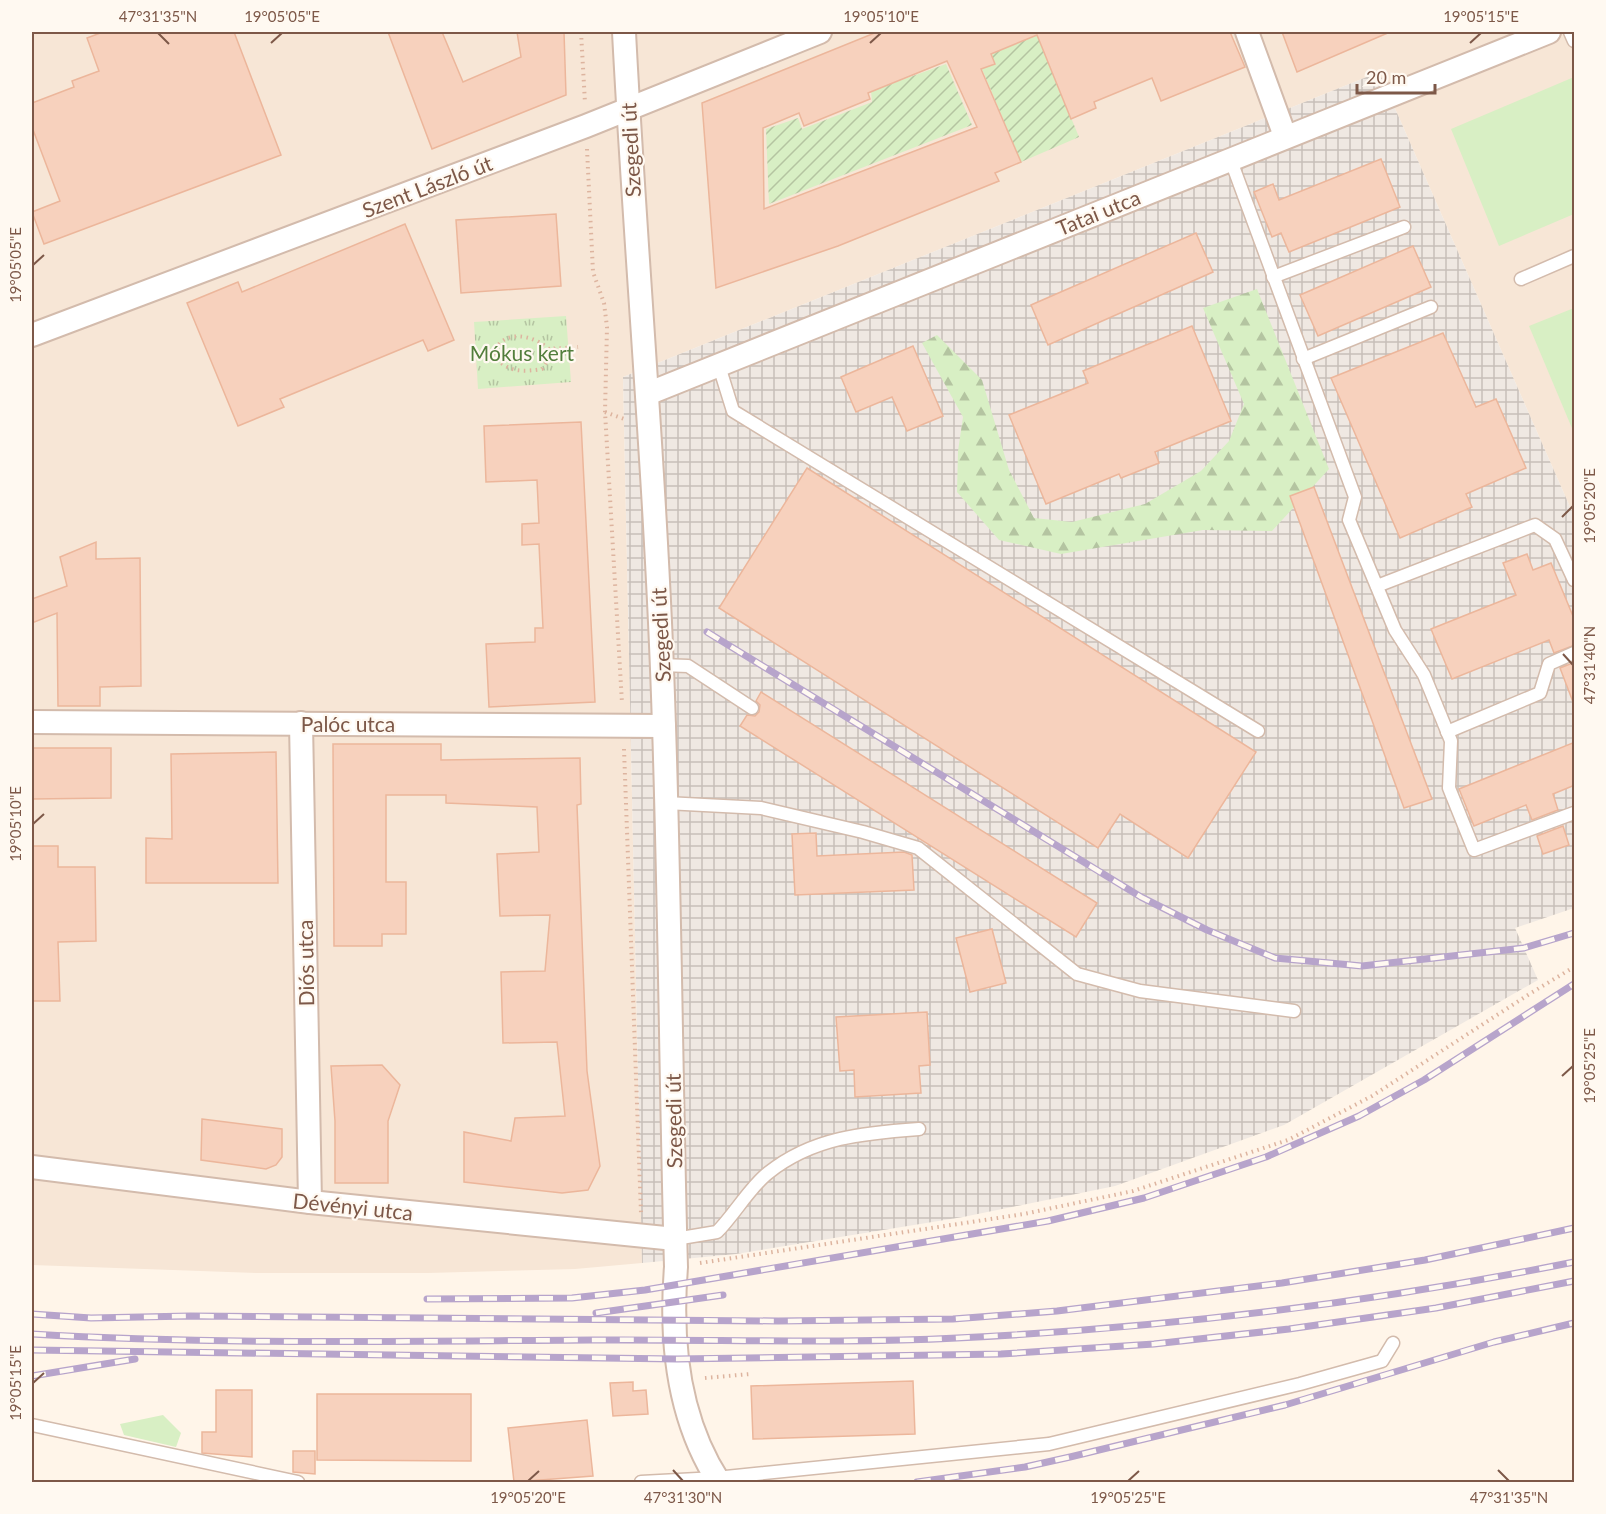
<svg xmlns="http://www.w3.org/2000/svg" width="1606" height="1514" font-family="Lato,sans-serif">
<style>
.residential{fill:#f7e6d6}
.industrial{fill:url(#industrial-grid)}
.grass{fill:#d8efc4}
.forest{fill:url(#forest-firs)}
.park{fill:url(#park-tufts)}
.garden{fill:url(#garden-furrows)}
.building{fill:#f7d1bd;stroke:#ecb69b;stroke-width:1.5;fill-rule:evenodd}
.lines{fill:none;stroke-linecap:round;stroke-linejoin:round}
.service-casing{stroke:#d3bbac;stroke-width:15}
.minor-casing{stroke:#d3bbac;stroke-width:26}
.path{stroke:#ddb49f;stroke-width:4;stroke-dasharray:1.5 4.5;stroke-linecap:butt}
.service{stroke:#fff;stroke-width:12}
.minor{stroke:#fff;stroke-width:22}
.rail-casing{stroke:#b7a4cb;stroke-width:7}
.rail{stroke:#fff9f1;stroke-width:4.5;stroke-dasharray:14;stroke-linecap:butt}
.ticks{fill:none;stroke:#7d5848;stroke-width:2}
.labels{text-anchor:middle;dominant-baseline:central;stroke-width:4.5;stroke-linejoin:round;paint-order:stroke}
.street-label{font-size:21px;fill:#7d5848;stroke:#fff9f1}
.park-label{font-size:21px;fill:#527e3c;stroke:#fff9f1}
.neatline{fill:none;stroke:#7d5848;stroke-width:2}
.ticks-label{font-size:15px;text-anchor:middle;fill:#7d5848}
</style>
<defs>
<pattern id="industrial-grid" width="8" height="8" patternUnits="userSpaceOnUse" patternTransform="scale(1.5)"><rect width="8" height="8" fill="#efe8e2"/><path d="M0 4h8M4 0v8" fill="none" stroke="#c7bfb9"/></pattern>
<pattern id="forest-firs" width="22" height="20" patternUnits="userSpaceOnUse" patternTransform="scale(1.5)"><rect width="22" height="20" fill="#d8efc4"/><path d="M5 1l3.5 6h-7zM16 11l3.5 6h-7z" fill="#b4c4a1"/></pattern>
<pattern id="park-tufts" width="24" height="20" patternUnits="userSpaceOnUse" patternTransform="scale(1.5)"><rect width="24" height="20" fill="#d8efc4"/><path d="M3 7l-1-3M5 7V3M7 7l1-3M15 17l-1-3M17 17v-4M19 17l1-3" fill="none" stroke="#b4c4a1"/></pattern>
<pattern id="garden-furrows" width="10" height="10" patternUnits="userSpaceOnUse" patternTransform="scale(1.5)"><rect width="10" height="10" fill="#d8efc4"/><path d="M-1 1l2-2M0 10L10 0M9 11l2-2" fill="none" stroke="#b4c4a1"/></pattern>
</defs>
<rect width="100%" height="100%" fill="#fff5e9"/>
<!-- residential -->
<path class="residential" d="M32 32H1574V516L1379 72 623 377 642 1263 575 1269 428 1273H257L32 1265Z"/>
<!-- industrial -->
<path class="industrial" d="M1379 72 1574 516V908L1515 928 1538 980 1284 1125 1115 1186 963 1217 736 1254 642 1263 623 377Z"/>
<!-- grass -->
<g class="grass">
<path d="M1574 77V214L1499 246 1451 129Z"/>
<path d="M1574 308V433L1529 326Z"/>
<path d="M163 1415 181 1433 176 1447 124 1435 120 1424Z"/>
</g>
<!-- forest -->
<path class="forest" d="M1257 289 1329 469 1272 531 1203 530 1061 554 999 540 957 492 958 451 963 417 922 343 937 335 982 380 1009 470 1034 518 1072 522 1145 504 1201 471 1229 441 1244 404 1203 308Z"/>
<!-- park -->
<path class="park" d="M566 316 571 382 478 389 474 322Z"/>
<!-- garden -->
<g class="garden">
<path d="M1037 35 1079 137 1021 162 982 69 994 64 991 54Z"/>
<path d="M946 64 972 125 769 204 766 129 798 118 802 129 872 102 871 91Z"/>
</g>
<!-- building -->
<g class="building">
<path d="M103 32H234L281 155 44 244 32 212 60 201 32 127V103L74 87 72 81 99 71 87 38Z"/>
<path d="M388 32H442L463 82 521 57 517 32H564L566 95 432 149Z"/>
<path d="M877 32H1230L1245 67 1161 101 1152 78 1094 102 1096 108 1071 119 1037 35 991 54 995 64 981 69 1021 162 995 173 999 181 838 246 716 288 702 103ZM947 61 977 127 764 209 763 128 799 113 804 126 870 99 868 93Z"/>
<path d="M1282 32H1390L1297 72Z"/>
<path d="M1381 159 1400 207 1289 252 1281 233 1272 237 1254 192 1273 184 1279 200Z"/>
<path d="M556 214 561 286 461 293 456 220Z"/>
<path d="M405 224 454 340 428 351 423 340 280 399 284 407 238 426 187 303 238 282 242 292Z"/>
<path d="M1196 233 1213 272 1048 345 1031 305Z"/>
<path d="M1413 246 1431 287 1318 336 1300 295Z"/>
<path d="M1192 326 1231 421 1155 452 1159 463 1121 478 1119 474 1046 504 1009 415 1088 383 1083 371Z"/>
<path d="M1443 333 1476 407 1496 399 1526 468 1466 494 1472 507 1400 538 1331 378Z"/>
<path d="M913 346 943 416 907 431 892 397 856 412 841 377Z"/>
<path d="M581 422 595 702 489 707 486 644 535 642V628H543L539 544 522 545V524L539 523 537 480 486 482 484 426Z"/>
<path d="M807 468 1256 752 1188 858 1120 814 1098 848 719 608Z"/>
<path d="M1314 487 1432 799 1404 808 1290 496Z"/>
<path d="M96 542V559L140 558 141 686 100 687V706H58L57 613 32 623V599L67 586 60 557Z"/>
<path d="M1527 554 1533 570 1551 563 1575 621V645L1554 653 1549 640 1452 679 1431 629 1516 595 1503 563Z"/>
<path d="M1575 662V702H1573L1560 668Z"/>
<path d="M761 692 1097 903 1076 937 740 726 747 715 755 716 759 712 760 705 756 701Z"/>
<path d="M1575 742V785L1553 794 1558 810 1532 820 1526 805 1474 826 1459 789Z"/>
<path d="M333 744H441V760L580 758 581 804 577 805 587 1071 600 1166 588 1190 562 1193 464 1182V1132L511 1141 515 1118 565 1116 557 1042 503 1043 501 972 545 971 550 915 500 916 497 854 539 852 537 807 446 803V795H386V882H406V934H382V946H334Z"/>
<path d="M32 748H111V798L32 799Z"/>
<path d="M276 752 278 883H146V838L172 839 171 754Z"/>
<path d="M1563 826 1569 845 1543 854 1537 836Z"/>
<path d="M816 833 817 856 904 852 912 855 914 890 795 895 792 834Z"/>
<path d="M32 846H58V867H95L96 941 58 942 60 1001H32Z"/>
<path d="M992 929 1006 983 970 992 956 938Z"/>
<path d="M927 1012 930 1065 919 1066 921 1093 855 1097 854 1070 840 1071 836 1017Z"/>
<path d="M382 1065 400 1085 388 1121V1183H335V1121L331 1066Z"/>
<path d="M202 1119 282 1129V1157L276 1165 266 1169 201 1160Z"/>
<path d="M913 1381 915 1434 753 1439 751 1386Z"/>
<path d="M633 1382V1391L646 1390 648 1414 613 1416 610 1383Z"/>
<path d="M216 1390H252V1457L202 1453V1432H216Z"/>
<path d="M317 1394H471V1461L317 1460Z"/>
<path d="M587 1420 593 1476 514 1482 508 1428Z"/>
<path d="M293 1451H315V1474L293 1472Z"/>
</g>
<g class="lines">
<defs>
<g id="service">
<path d="M1570 32 1574 41"/>
<path d="M1230 158 1355 497 1349 520 1395 630 1424 675 1451 741 1449 788 1474 850 1574 813"/>
<path d="M1273 277 1404 227"/>
<path d="M1521 279 1574 256"/>
<path d="M1303 359 1431 307"/>
<path d="M719 366 733 411 1258 731"/>
<path d="M1377 586 1535 525 1555 539 1574 580"/>
<path d="M661 665 688 666 752 708"/>
<path d="M1447 732 1540 693 1549 664 1574 653"/>
<path d="M666 803 761 808 863 832 918 848 1077 974 1140 991 1294 1011"/>
<path d="M675 1239 717 1232C734 1215 750 1187 768 1173 813 1137 864 1133 919 1129"/>
<path d="M32 1425 298 1482"/>
<path d="M641 1482 716 1478 1049 1444 1300 1384 1382 1361 1393 1343"/>
</g>
<g id="minor">
<path d="M624 32C636 263 657 494 664 726 670 906 671 1087 676 1267 670 1341 678 1419 719 1482"/>
<path d="M1247 32 1285 136"/>
<path d="M32 335 586 126 820 32"/>
<path d="M647 394 1549 32"/>
<path d="M32 722 664 726"/>
<path d="M301 723 310 1202"/>
<path d="M32 1167 310 1202 675 1239"/>
</g>
</defs>
<!-- service casing -->
<use href="#service" class="service-casing"/>
<!-- minor casing -->
<use href="#minor" class="minor-casing"/>
<!-- path -->
<g class="path">
<path d="M581 32 585 103"/>
<path d="M587 149 593 272 604 303 607 327 605 412 622 703"/>
<path d="M556 348 542 369C523 372 504 373 494 353 503 328 533 335 549 349 559 348 568 348 578 347"/>
<path d="M605 412 624 419"/>
<path d="M624 749 641 1213"/>
<path d="M700 1263 1024 1214 1133 1191 1288 1140 1372 1096 1531 993 1574 967"/>
<path d="M705 1378 750 1374"/>
</g>
<!-- service -->
<use href="#service" class="service"/>
<!-- minor -->
<use href="#minor" class="minor"/>
<defs>
<g id="rail">
<path d="M707 632 1141 897 1207 930 1275 958 1362 966 1524 948 1574 933"/>
<path d="M427 1299 572 1298 645 1290 1048 1221 1144 1198 1266 1157 1359 1116 1424 1080 1574 984"/>
<path d="M596 1313 723 1295"/>
<path d="M32 1314 91 1318 190 1316 778 1321 953 1319 1057 1311 1282 1283 1425 1260 1574 1228"/>
<path d="M32 1334C218 1345 405 1341 592 1340 713 1339 836 1344 957 1338 1165 1328 1371 1303 1574 1262"/>
<path d="M32 1350 677 1359 1001 1354 1154 1344 1289 1329 1436 1308 1574 1281"/>
<path d="M32 1376 135 1359"/>
<path d="M917 1482 1025 1467 1070 1457 1285 1405 1494 1342 1574 1323"/>
</g>
</defs>
<!-- rail casing -->
<use href="#rail" class="rail-casing"/>
<!-- rail -->
<use href="#rail" class="rail"/>
</g>
<!-- ticks -->
<path class="ticks" d="M158 33 169 44M271 43 282 33M870 43 881 33M1470 43 1481 33M33 265 44 255M1562 517 1573 506M1563 654 1573 665M33 824 44 814M1562 1076 1573 1066M33 1383 44 1373M673 1470 683 1481M1498 1470 1509 1481M528 1481 539 1471M1128 1481 1139 1471"/>
<g class="labels">
<!-- street labels -->
<g class="street-label">
<text transform="translate(630 150) rotate(-93)">Szegedi út</text>
<text transform="translate(427 186) rotate(-21)">Szent László út</text>
<text transform="translate(1098 212) rotate(-22)">Tatai utca</text>
<text transform="translate(660 635) rotate(-93)">Szegedi út</text>
<text x="348" y="723">Palóc utca</text>
<text transform="translate(305 963) rotate(-91)">Diós utca</text>
<text transform="translate(673 1121) rotate(-91)">Szegedi út</text>
<text transform="translate(353 1206) rotate(6)">Dévényi utca</text>
</g>
<!-- park labels -->
<g class="park-label">
<text x="522" y="352">Mókus kert</text>
</g>
</g>
<!-- border -->
<rect width="1606" height="1514" fill="none" stroke="#fff9f1" stroke-width="66"/>
<!-- scale -->
<path d="M1357 84v9h78v-9" fill="none" stroke="#7d5848" stroke-width="3"/>
<text x="1366" y="84" font-size="18" fill="#7d5848" stroke="#fff9f1" stroke-width="4.5" paint-order="stroke">20 m</text>
<rect x="33" y="33" width="1540" height="1448" class="neatline"/>
<g class="ticks-label">
<text x="158" y="22">47°31'35"N</text>
<text x="282" y="22">19°05'05"E</text>
<text x="881" y="22">19°05'10"E</text>
<text x="1481" y="22">19°05'15"E</text>
<text transform="translate(16 265) rotate(-90)" y="5">19°05'05"E</text>
<text transform="translate(1590 506) rotate(-90)" y="5">19°05'20"E</text>
<text transform="translate(1590 665) rotate(-90)" y="5">47°31'40"N</text>
<text transform="translate(16 824) rotate(-90)" y="5">19°05'10"E</text>
<text transform="translate(1590 1066) rotate(-90)" y="5">19°05'25"E</text>
<text transform="translate(16 1383) rotate(-90)" y="5">19°05'15"E</text>
<text x="528" y="1503">19°05'20"E</text>
<text x="683" y="1503">47°31'30"N</text>
<text x="1128" y="1503">19°05'25"E</text>
<text x="1509" y="1503">47°31'35"N</text>
</g>
</svg>
